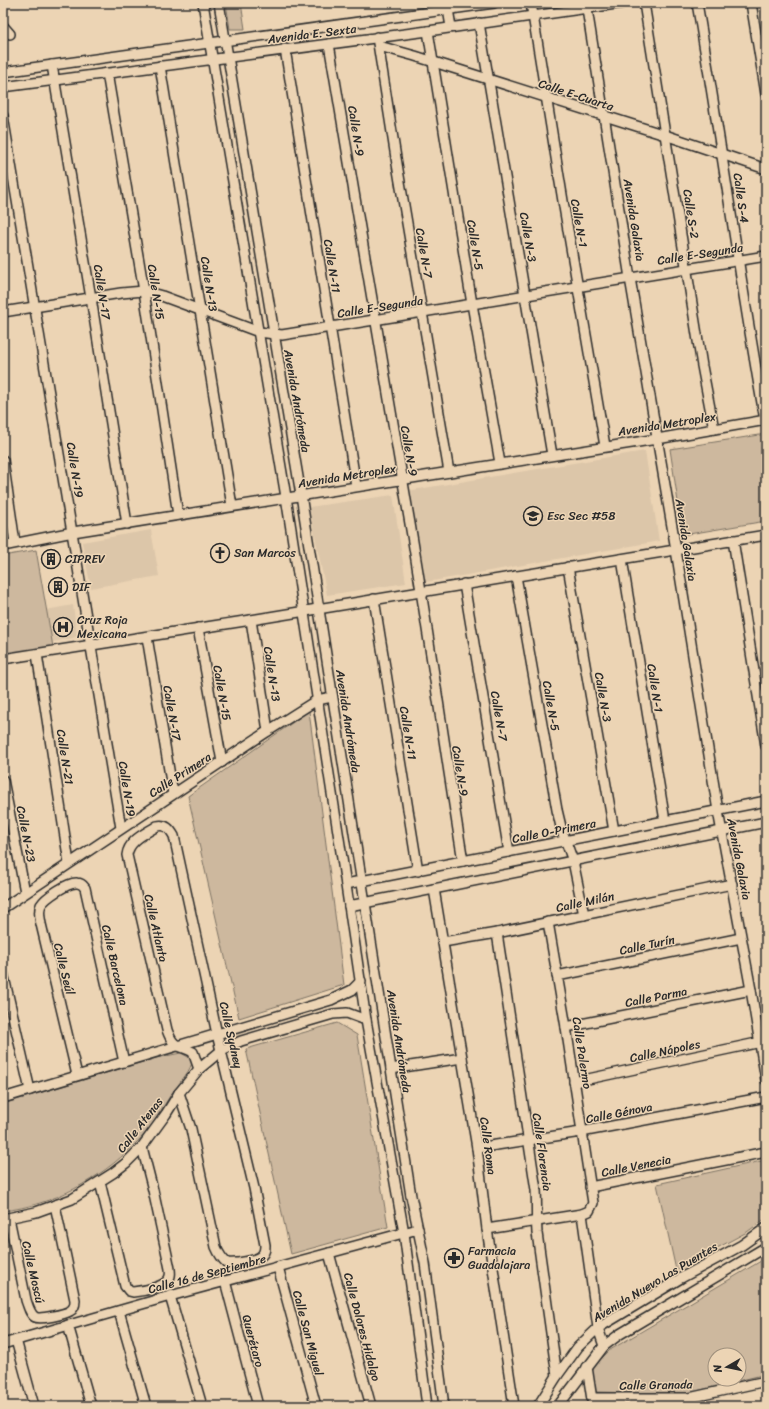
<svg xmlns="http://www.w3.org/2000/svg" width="769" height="1409" font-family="Sriracha,sans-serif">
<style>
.built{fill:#dcc6a9}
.green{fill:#cdb89e;stroke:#7c7264;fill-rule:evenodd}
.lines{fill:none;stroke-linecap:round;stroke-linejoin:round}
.minor-casing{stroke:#2b2b2b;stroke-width:12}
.minor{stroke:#ecd4b4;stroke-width:9}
.labels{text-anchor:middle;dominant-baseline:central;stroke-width:3;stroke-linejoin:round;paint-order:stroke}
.street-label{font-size:12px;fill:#2b2b2b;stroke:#ecd4b4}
.poi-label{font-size:12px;fill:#2b2b2b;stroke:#ecd4b4;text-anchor:start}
</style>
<rect width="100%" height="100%" fill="#ecd4b4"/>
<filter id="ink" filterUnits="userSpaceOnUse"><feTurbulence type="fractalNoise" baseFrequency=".025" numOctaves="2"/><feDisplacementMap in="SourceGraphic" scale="8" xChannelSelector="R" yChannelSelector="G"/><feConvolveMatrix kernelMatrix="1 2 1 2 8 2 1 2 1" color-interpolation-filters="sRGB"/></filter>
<g filter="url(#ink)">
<!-- built -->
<g class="built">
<path d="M645 451 659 541 421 583 407 491Z"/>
<path d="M393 495 406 583 327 595 309 507Z"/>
<path d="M151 530 159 576 91 588 82 542Z"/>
<path d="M73 605 77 636 73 638 52 642 46 610Z"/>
</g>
<!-- green -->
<g class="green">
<path d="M226 3H241L245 29H230Z"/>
<path d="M766 434V521L683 535 670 449Z"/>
<path d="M36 550 53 647 3 655V556Z"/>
<path d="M309 711 344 985 239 1018 188 796Z"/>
<path d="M337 1023 357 1035 388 1227 291 1254 246 1049Z"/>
<path d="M181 1053 190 1058 192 1063C188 1075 177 1085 170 1096 163 1107 156 1119 149 1129 144 1135 139 1140 134 1145 99 1180 53 1205 3 1211V1104L156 1058Z"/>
<path d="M766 1160V1218L747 1232 676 1270 657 1184Z"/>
<path d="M766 1258V1374L684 1394 595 1392 591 1369 610 1350ZM715 1355H739V1379H715Z"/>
</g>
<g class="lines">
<defs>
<g id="minor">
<path d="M203 3 286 497 340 845 366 1020 404 1233 427 1406"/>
<path d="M219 3 301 495 411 1196 425 1263 444 1406"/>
<path d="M447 3 451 27"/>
<path d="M531 3 563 201 605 446"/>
<path d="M586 3 630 278 676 550 718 811 751 990 766 1080"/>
<path d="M644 3 702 366 714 429"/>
<path d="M697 3C721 142 740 281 765 420"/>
<path d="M751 3 766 94"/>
<path d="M479 23 552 455"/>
<path d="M3 26 10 34"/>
<path d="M428 31 472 304 500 463"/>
<path d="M377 37 396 158 449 472"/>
<path d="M329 44C355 200 381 356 408 512 428 628 444 745 463 861"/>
<path d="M379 46 415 56 665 135 766 169"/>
<path d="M285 49 356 486"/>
<path d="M52 65 91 298 127 524"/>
<path d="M160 66 232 506"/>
<path d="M3 72 494 3"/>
<path d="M107 73 144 291 178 515"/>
<path d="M3 87 428 31 623 3"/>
<path d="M3 116 121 828"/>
<path d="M3 312 121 293 144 291 162 296 259 332 282 335 766 256"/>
<path d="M3 460 15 543"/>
<path d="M733 540 766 746"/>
<path d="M3 546 73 532 657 439 766 420"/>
<path d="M622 559 665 821"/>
<path d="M568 567 614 831"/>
<path d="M516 576 557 810 562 831 573 861 584 915"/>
<path d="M464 584 509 852"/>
<path d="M374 599 418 871"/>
<path d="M251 620 268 731"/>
<path d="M198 628 222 762"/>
<path d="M147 637 173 794"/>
<path d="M37 654 69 863"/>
<path d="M3 659 251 620 766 535"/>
<path d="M3 780 25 892"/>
<path d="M346 884 766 801"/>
<path d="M434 889 477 1148 487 1229 514 1406"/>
<path d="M349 906 766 822"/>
<path d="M3 908 268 731 317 700 332 697"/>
<path d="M497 933 536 1190C537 1205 536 1219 537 1233L557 1376"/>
<path d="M443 942 497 933 732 884"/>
<path d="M3 973 30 1090"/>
<path d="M557 976 741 938"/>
<path d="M566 1027 751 990"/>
<path d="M391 1069 462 1058"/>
<path d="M77 1075 41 924C40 918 38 911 41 905 45 898 68 882 77 883 81 883 83 885 85 888L124 1062"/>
<path d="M574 1082 766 1041"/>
<path d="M179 1093 191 1129 216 1247C219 1254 222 1259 227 1263 235 1264 257 1261 262 1255 265 1252 265 1249 265 1245L254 1188 217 1034 174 836C170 829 166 824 157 826 145 834 129 840 127 855L167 1030C174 1049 177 1044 193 1052L199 1069"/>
<path d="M3 1098 331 1000 352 990 361 981"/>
<path d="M477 1148 581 1132 766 1097"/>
<path d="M100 1182 125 1286 129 1291 133 1292C143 1291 168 1287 170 1276 171 1272 170 1268 169 1264L153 1190 142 1147"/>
<path d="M590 1187 766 1152"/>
<path d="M582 1214 598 1328 604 1346"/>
<path d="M9 1218 26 1300C28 1306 30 1314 35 1317 40 1320 65 1314 70 1311 74 1309 75 1304 75 1300L55 1205"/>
<path d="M3 1219 36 1212 72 1199 113 1173 126 1163 142 1147 166 1114 179 1093 199 1069 222 1050 241 1041 333 1014 347 1013 366 1020"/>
<path d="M487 1229 582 1214 589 1211 593 1203 566 1027 548 922"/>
<path d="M329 1253 371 1406"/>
<path d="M278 1267 316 1406"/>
<path d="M225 1281 258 1406"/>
<path d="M170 1296 202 1406"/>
<path d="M119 1311 146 1406"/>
<path d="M68 1325 91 1406"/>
<path d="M16 1340 34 1406"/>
<path d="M3 1344 170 1296 418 1229"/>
<path d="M587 1367 593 1406"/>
<path d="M592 1398H689L766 1381"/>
<path d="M538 1406 557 1376 578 1347 598 1328 681 1278 742 1245 766 1228"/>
<path d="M558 1406 604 1346 620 1334 766 1247"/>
</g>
</defs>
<!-- minor casing -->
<use href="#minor" class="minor-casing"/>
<!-- minor -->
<use href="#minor" class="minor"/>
</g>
</g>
<!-- icons -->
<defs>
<symbol id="school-ring" viewBox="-11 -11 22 22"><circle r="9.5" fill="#ecd4b4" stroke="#2b2b2b" stroke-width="1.5"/><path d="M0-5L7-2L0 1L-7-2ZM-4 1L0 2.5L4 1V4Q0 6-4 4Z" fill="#2b2b2b"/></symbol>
<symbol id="church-ring" viewBox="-11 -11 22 22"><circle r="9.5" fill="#ecd4b4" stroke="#2b2b2b" stroke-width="1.5"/><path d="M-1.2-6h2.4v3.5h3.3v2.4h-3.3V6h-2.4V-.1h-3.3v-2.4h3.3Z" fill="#2b2b2b"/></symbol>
<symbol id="building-ring" viewBox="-11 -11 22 22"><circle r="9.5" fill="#ecd4b4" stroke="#2b2b2b" stroke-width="1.5"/><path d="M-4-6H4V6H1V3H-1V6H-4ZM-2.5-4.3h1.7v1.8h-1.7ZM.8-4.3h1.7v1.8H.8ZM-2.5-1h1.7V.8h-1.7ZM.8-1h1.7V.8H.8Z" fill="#2b2b2b"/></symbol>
<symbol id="hospital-ring" viewBox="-11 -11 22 22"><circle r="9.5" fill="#ecd4b4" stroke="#2b2b2b" stroke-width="1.5"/><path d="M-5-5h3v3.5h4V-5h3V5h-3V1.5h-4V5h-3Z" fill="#2b2b2b"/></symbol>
<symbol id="pharmacy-ring" viewBox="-11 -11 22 22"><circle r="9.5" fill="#ecd4b4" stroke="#2b2b2b" stroke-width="1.5"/><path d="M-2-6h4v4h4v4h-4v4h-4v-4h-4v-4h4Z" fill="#2b2b2b"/></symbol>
</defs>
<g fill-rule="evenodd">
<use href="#school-ring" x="522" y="505" width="22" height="22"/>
<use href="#church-ring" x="209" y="542" width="22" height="22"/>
<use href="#building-ring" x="40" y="548" width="22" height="22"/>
<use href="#building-ring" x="47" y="576" width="22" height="22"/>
<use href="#hospital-ring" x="52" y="616" width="22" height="22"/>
<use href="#pharmacy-ring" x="443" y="1247" width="22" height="22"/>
</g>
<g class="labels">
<!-- street labels -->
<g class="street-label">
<text transform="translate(312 34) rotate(-7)">Avenida E. Sexta</text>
<text transform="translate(576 95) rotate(18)">Calle E-Cuarta</text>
<text transform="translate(356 131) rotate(81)">Calle N-9</text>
<text transform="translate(741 198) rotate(82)">Calle S-4</text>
<text transform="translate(691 214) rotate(81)">Calle S-2</text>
<text transform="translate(634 220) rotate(81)">Avenida Galaxia</text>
<text transform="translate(579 223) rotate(80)">Calle N-1</text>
<text transform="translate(528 237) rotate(80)">Calle N-3</text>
<text transform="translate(475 245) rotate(81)">Calle N-5</text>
<text transform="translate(424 253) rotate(80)">Calle N-7</text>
<text transform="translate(700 254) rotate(-9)">Calle E-Segunda</text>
<text transform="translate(332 266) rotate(81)">Calle N-11</text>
<text transform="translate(209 284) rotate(81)">Calle N-13</text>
<text transform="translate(102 292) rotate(81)">Calle N-17</text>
<text transform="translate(156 292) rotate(81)">Calle N-15</text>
<text transform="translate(380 307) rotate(-9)">Calle E-Segunda</text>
<text transform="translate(297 401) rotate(80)">Avenida Andrómeda</text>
<text transform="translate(667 424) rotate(-9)">Avenida Metroplex</text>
<text transform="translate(409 451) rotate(80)">Calle N-9</text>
<text transform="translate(75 470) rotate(81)">Calle N-19</text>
<text transform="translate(347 476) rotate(-9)">Avenida Metroplex</text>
<text transform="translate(686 540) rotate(81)">Avenida Galaxia</text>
<text transform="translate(272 674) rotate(81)">Calle N-13</text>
<text transform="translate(655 688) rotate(81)">Calle N-1</text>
<text transform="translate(222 693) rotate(80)">Calle N-15</text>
<text transform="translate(603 697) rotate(80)">Calle N-3</text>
<text transform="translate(551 706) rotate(80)">Calle N-5</text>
<text transform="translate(172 713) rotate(80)">Calle N-17</text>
<text transform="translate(499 716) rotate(80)">Calle N-7</text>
<text transform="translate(348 721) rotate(81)">Avenida Andrómeda</text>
<text transform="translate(408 733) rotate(81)">Calle N-11</text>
<text transform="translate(65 757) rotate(81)">Calle N-21</text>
<text transform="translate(460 771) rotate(81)">Calle N-9</text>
<text transform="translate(180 775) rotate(-33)">Calle Primera</text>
<text transform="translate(127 789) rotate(81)">Calle N-19</text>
<text transform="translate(554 831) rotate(-11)">Calle O-Primera</text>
<text transform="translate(26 834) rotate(79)">Calle N-23</text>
<text transform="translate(739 859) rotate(79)">Avenida Galaxia</text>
<text transform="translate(585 902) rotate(-12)">Calle Milán</text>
<text transform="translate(156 928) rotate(77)">Calle Atlanta</text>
<text transform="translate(647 945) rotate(-12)">Calle Turín</text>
<text transform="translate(115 965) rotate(77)">Calle Barcelona</text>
<text transform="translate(64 969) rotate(76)">Calle Seúl</text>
<text transform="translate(656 997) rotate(-11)">Calle Parma</text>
<text transform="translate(231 1035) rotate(77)">Calle Sydney</text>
<text transform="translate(399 1041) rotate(81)">Avenida Andrómeda</text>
<text transform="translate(665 1051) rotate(-12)">Calle Nápoles</text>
<text transform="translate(582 1053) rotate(81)">Calle Palermo</text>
<text transform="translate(619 1113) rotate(-11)">Calle Génova</text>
<text transform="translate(140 1125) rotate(-52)">Calle Atenas</text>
<text transform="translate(488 1146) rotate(82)">Calle Roma</text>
<text transform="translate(542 1152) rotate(82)">Calle Florencia</text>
<text transform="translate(636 1166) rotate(-11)">Calle Venecia</text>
<text transform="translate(33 1272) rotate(77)">Calle Moscú</text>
<text transform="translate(207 1274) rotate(-15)">Calle 16 de Septiembre</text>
<text transform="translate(655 1282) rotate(-31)">Avenida Nuevo Las Puentes</text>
<text transform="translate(362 1327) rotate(75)">Calle Dolores Hidalgo</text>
<text transform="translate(308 1333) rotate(75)">Calle San Miguel</text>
<text transform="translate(253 1341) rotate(75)">Querétaro</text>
<text transform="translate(656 1385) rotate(-1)">Calle Granada</text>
</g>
<!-- poi labels -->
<g class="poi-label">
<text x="547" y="516">Esc Sec #58</text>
<text x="234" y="553">San Marcos</text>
<text x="65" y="559">CIPREV</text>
<text x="72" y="587">DIF</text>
<text x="77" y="620">Cruz Roja<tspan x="77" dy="14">Mexicana</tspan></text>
<text x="468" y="1251">Farmacia<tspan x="468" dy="14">Guadalajara</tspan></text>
</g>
</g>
<!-- margin -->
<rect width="769" height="1409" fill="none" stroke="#ecd4b4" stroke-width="16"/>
<rect x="8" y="8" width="753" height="1393" fill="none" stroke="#2b2b2b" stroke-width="1.5" filter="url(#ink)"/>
<!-- north arrow -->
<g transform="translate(727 1367) rotate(261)"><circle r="19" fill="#ecd4b4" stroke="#9f907d"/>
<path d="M0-3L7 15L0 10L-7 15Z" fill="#2b2b2b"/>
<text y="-6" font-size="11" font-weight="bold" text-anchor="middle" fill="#2b2b2b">N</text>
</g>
</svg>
